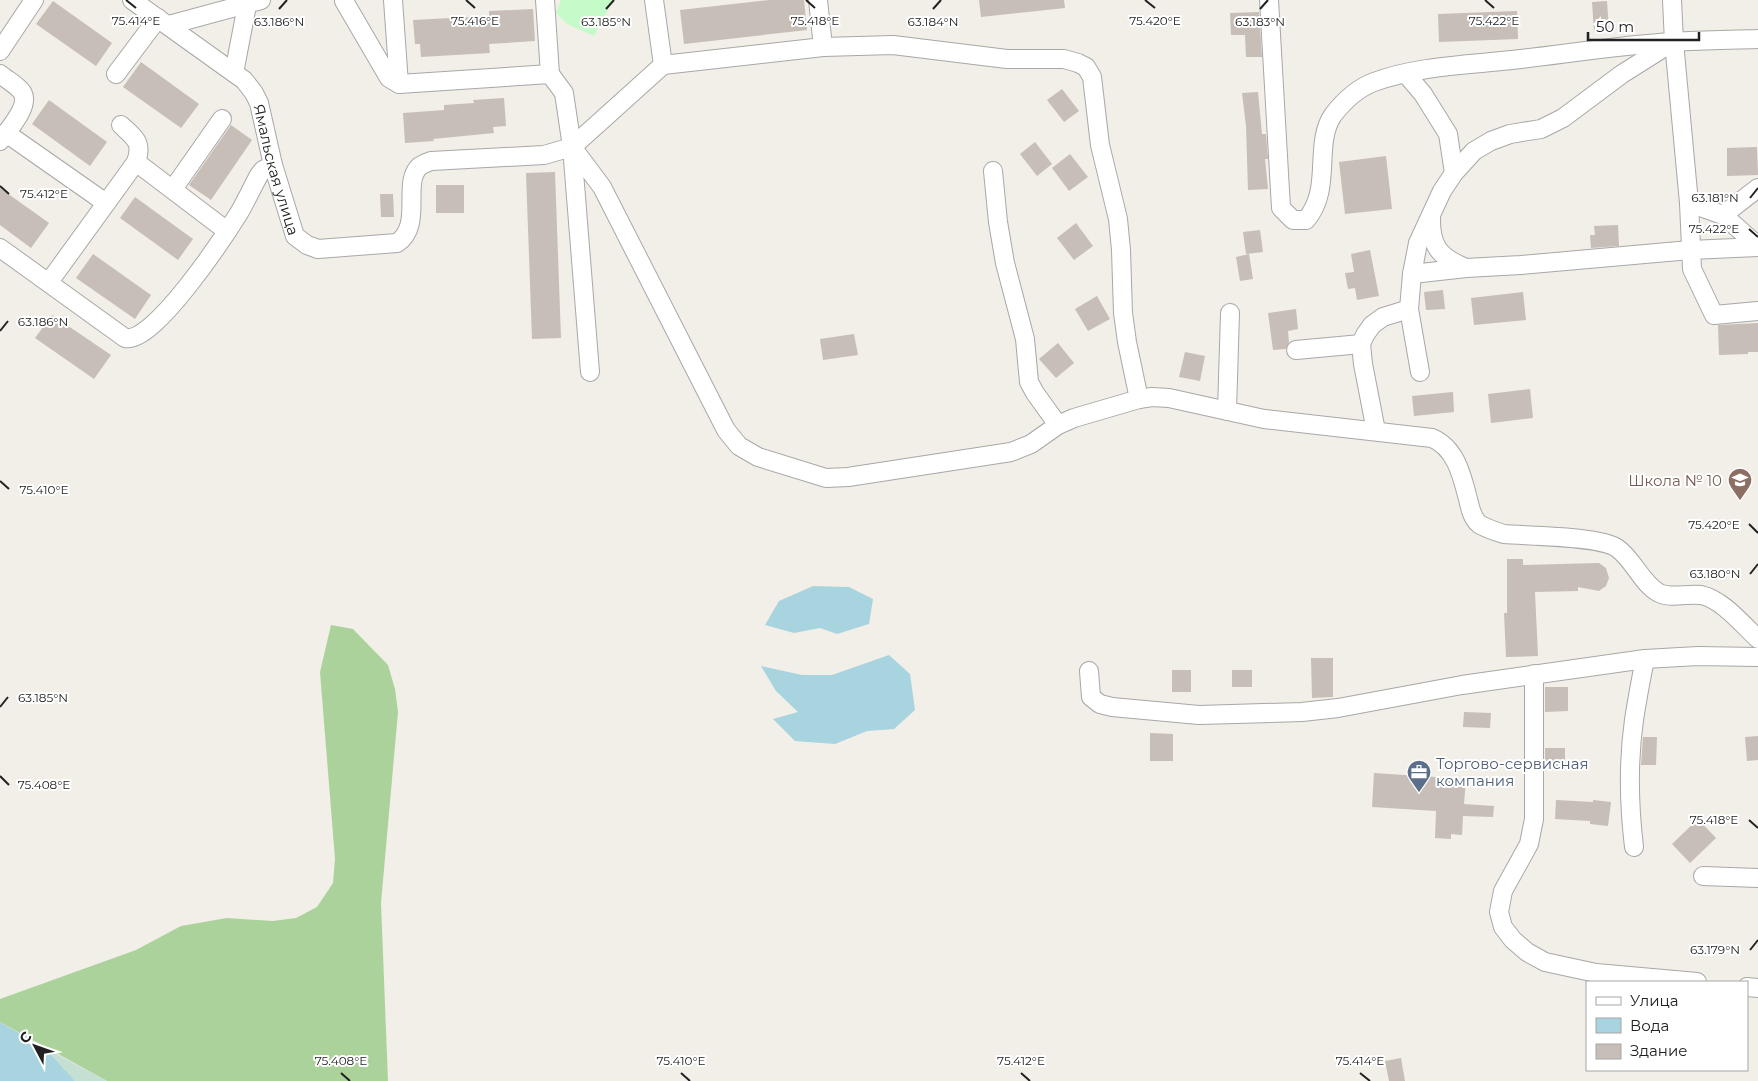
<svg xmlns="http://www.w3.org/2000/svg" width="1758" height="1081" font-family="Montserrat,sans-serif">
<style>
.forest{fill:#acd29c}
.wetland{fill:#c4e0d3}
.park{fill:#c5fbc9}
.water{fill:#a8d4e0}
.building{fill:#c7beb7}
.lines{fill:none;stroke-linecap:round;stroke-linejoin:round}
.minor-casing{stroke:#a8a8a8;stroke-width:20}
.minor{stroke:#fff;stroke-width:18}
.ticks{fill:none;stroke:#212121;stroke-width:2}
.labels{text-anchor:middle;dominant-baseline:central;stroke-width:4;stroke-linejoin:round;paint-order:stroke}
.street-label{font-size:15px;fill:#212121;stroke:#fff}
.education-label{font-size:15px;fill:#785e54;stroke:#fff;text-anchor:end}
.service-label{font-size:15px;fill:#4e5e75;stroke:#fff;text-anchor:start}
.ticks-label{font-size:12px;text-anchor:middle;fill:#212121;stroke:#fff;stroke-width:4;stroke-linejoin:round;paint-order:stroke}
</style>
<rect width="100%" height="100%" fill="#f2eee8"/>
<!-- forest -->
<path class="forest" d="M331 625 353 629 388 665 395 689 398 712 381 903 388 1081H107L0 1022V999L136 950 181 926 227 918 273 921 296 918 317 907 333 883 335 859 320 672Z"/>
<!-- wetland -->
<path class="wetland" d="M45 1048 107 1081H75Z"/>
<!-- park -->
<path class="park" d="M561 0H613L594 36 567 24 556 13Z"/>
<!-- water -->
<g class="water">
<path d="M813 586 849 587 873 599 869 624 837 634 820 628 794 633 765 625 779 601Z"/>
<path d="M889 655 910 674 915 710 894 729 867 731 835 744 795 741 773 719 798 712 776 691 761 666 802 675H832Z"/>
<path d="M0 1022 45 1048 75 1081H0Z"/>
</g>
<!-- building -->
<g class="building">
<path d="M769 0H804L807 30 684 44 680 10Z"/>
<path d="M979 0H1064L1065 8 981 17Z"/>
<path d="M53 1 112 43 96 66 36 24Z"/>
<path d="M1607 1 1609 30 1594 32 1592 2Z"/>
<path d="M533 9 535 41 489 44 490 53 421 57 420 44H415L413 20 489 16V11Z"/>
<path d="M1517 11 1518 39 1439 42 1438 14Z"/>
<path d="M1259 12 1262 57H1246L1245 35H1231L1230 13Z"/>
<path d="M141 62 199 104 181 128 123 87Z"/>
<path d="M1062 89 1079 111 1064 122 1047 100Z"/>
<path d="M1258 92 1262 134H1266L1268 159H1265L1268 189 1248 190 1246 126 1242 93Z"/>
<path d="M504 98 506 126 493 127 494 133 433 139 434 141 405 143 403 113 444 110V105L474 103 473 100Z"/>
<path d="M49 100 107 142 90 166 32 124Z"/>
<path d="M231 125 252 140 211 200 189 185Z"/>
<path d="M1035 142 1052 164 1037 176 1020 154Z"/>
<path d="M1757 147 1758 175 1727 176V148Z"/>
<path d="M1070 154 1088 177 1069 191 1052 168Z"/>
<path d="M1386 156 1392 209 1345 214 1339 162Z"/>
<path d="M555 172 561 338 532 339 526 173Z"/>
<rect x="436" y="185" width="28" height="28"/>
<path d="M0 188 49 223 31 248 0 225Z"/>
<path d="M380 194H393L394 217H381Z"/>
<path d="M135 197 193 239 178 260 120 218Z"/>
<path d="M1076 223 1093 246 1074 260 1057 238Z"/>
<path d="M1618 225 1619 246 1591 248 1590 235H1595L1594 226Z"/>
<path d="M1260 230 1263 252 1246 254 1243 232Z"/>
<path d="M1370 250 1379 296 1357 300 1355 288 1348 289 1345 273 1354 272 1351 254Z"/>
<path d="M93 254 151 295 135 319 76 278Z"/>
<path d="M1249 254 1253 279 1240 281 1236 257Z"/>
<path d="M1443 290 1445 309 1426 310 1424 292Z"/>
<path d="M1523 292 1526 320 1474 325 1471 298Z"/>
<path d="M1097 296 1110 319 1088 331 1075 309Z"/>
<path d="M1296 309 1298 329 1288 331 1289 342 1286 349 1273 350 1268 313Z"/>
<path d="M52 315 111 355 94 379 35 338Z"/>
<path d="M1758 323V352H1748V354L1719 355 1718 325Z"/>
<path d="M854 334 858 355 823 360 820 339Z"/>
<path d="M1058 343 1074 363 1056 378 1039 359Z"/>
<path d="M1185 352 1205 356 1200 381 1179 377Z"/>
<path d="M1530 389 1533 418 1491 423 1488 394Z"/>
<path d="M1453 392 1454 412 1414 416 1412 396Z"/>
<path d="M1507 559H1523V565L1599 563 1606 568 1609 578 1606 586 1599 591 1578 587V591L1535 592 1538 656 1506 657 1504 613H1507Z"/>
<path d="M1311 658H1333V697L1312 698Z"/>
<rect x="1172" y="670" width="19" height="22"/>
<rect x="1232" y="670" width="20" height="17"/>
<path d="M1545 687H1568V711L1545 712Z"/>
<path d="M1464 712 1491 713 1490 728 1463 727Z"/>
<path d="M1150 733 1173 734V761H1150Z"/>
<path d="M1758 736V760L1747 761 1745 737Z"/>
<path d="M1643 737H1657L1656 765H1641Z"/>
<rect x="1545" y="748" width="20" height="21"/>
<path d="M1374 773 1466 779 1464 804 1494 806 1493 817 1463 816 1462 835 1451 834V839L1435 838 1436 811 1372 807Z"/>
<path d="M1556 800 1593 802V800L1611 802 1608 826 1590 824V821L1555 819Z"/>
<path d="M1698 819 1716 838 1690 863 1672 844Z"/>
<path d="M1401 1058 1405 1081H1389L1385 1061Z"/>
</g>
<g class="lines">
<defs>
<g id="minor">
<path id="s1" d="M132 0 234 73 244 80 254 93 259 103 273 165 295 236 307 245 318 249 397 243C424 225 401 182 420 166 423 164 428 162 431 161L544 155 572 147 663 65 823 47 893 45 1007 59H1064L1078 63 1086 67 1092 77 1100 145 1118 219 1121 250 1123 313 1127 342 1139 399"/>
<path d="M393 0 399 84"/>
<path d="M545 0 550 74"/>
<path d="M654 0 663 65"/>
<path d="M818 0 823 47"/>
<path d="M1269 0 1281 208 1293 220H1306C1333 189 1313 144 1333 115 1343 102 1358 88 1374 82 1417 66 1467 65 1512 60 1566 54 1620 45 1674 42 1702 40 1730 40 1758 39"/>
<path d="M1672 0 1674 42 1689 203 1692 269 1714 315 1758 311"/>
<path d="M344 1 389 78 399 84 550 74 564 93 572 147 590 372"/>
<path d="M169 25 261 0"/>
<path d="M1668 45 1622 74 1563 118 1541 129 1510 134 1491 141 1474 151 1454 173 1442 191 1418 243 1412 274 1466 268 1521 265 1690 250 1758 247"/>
<path d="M0 51 34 0"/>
<path d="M234 73 248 0"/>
<path d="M0 74C7 80 17 85 22 92 31 106 8 130 0 141"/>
<path d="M116 74 158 18"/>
<path d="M1406 74 1423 94 1448 134 1454 173"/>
<path d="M6 133 106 203"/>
<path d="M572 147 602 187 726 430 739 446 758 457 826 478 848 477 1011 452 1031 444 1058 425 1074 418 1139 399 1152 397 1169 398 1264 419 1432 438C1456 448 1462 476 1468 499 1470 508 1472 518 1479 524 1487 529 1495 531 1504 534 1529 536 1600 536 1617 548 1634 560 1641 583 1659 593 1672 599 1688 593 1701 595 1722 599 1743 625 1758 639"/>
<path d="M136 162 227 231"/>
<path d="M993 171 998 222 1005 263 1025 339 1029 382 1035 393 1058 425"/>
<path d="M173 189 222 119"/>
<path d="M1689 203 1723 215 1758 246"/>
<path d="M1723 215 1758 188"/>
<path d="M1431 216C1430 246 1439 257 1466 268"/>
<path d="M0 248 125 338C153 345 224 237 239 213 246 201 252 188 259 175L263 170 273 165"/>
<path d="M49 282 136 162C143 142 135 138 121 125"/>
<path d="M1409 309 1420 372"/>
<path d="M1296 350 1361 344"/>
<path d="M1227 411 1230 313"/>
<path d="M1376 431 1363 364 1361 344 1365 335 1372 325 1383 317 1409 309 1412 274"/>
<path d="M1089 671 1091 697 1100 704 1112 707 1199 715 1302 712 1338 708 1462 685 1645 659 1698 656 1758 657"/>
<path d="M1534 674V819L1529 844 1503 891 1499 912 1503 927 1513 940 1527 952 1545 962 1596 973 1697 982"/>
<path d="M1634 847C1629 805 1628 762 1634 720 1637 700 1641 679 1645 659"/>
<path d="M1703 876 1758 878"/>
<path d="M1747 987 1758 988"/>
</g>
</defs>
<!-- minor casing -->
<use href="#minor" class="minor-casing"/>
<!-- minor -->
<use href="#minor" class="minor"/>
</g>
<!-- ticks -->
<path class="ticks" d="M126 0 136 8M466 0 475 8M806 0 815 8M1145 0 1155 8M1485 0 1494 8M279 9 287 0M606 9 614 0M933 9 941 0M1260 9 1268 0M0 186 9 194M1750 198 1758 188M1749 229 1758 237M0 331 8 321M0 481 9 489M1749 524 1758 533M1750 574 1758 564M0 707 8 697M0 776 9 785M1749 820 1758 828M1750 950 1758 940M341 1073 350 1081M681 1073 690 1081M1021 1073 1030 1081M1360 1073 1370 1081"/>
<!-- icons -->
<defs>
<symbol id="school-pin" viewBox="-11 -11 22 30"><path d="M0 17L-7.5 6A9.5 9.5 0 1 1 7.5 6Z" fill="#8d6e63" stroke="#fff"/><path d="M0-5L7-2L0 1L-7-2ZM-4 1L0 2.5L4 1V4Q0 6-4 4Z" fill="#fff"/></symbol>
<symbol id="office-pin" viewBox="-11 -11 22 30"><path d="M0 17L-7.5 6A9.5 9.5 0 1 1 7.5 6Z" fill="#5c6f8a" stroke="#fff"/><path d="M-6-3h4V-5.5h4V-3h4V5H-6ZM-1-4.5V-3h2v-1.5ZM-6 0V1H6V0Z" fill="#fff"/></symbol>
</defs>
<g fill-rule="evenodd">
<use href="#school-pin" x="1726" y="466" width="28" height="38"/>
<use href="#office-pin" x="1405" y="758" width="28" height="38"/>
</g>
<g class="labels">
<!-- street labels -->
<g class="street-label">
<text stroke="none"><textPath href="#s1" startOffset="234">Ямальская улица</textPath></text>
</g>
<!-- education labels -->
<g class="education-label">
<text x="1722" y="480">Школа № 10</text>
</g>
<!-- service labels -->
<g class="service-label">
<text x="1436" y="763">Торгово-сервисная<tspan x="1436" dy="17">компания</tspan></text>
</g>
</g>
<g class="ticks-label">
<text x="475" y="25">75.416°E</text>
<text x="1155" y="25">75.420°E</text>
<text x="136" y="25">75.414°E</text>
<text x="815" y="25">75.418°E</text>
<text x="1494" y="25">75.422°E</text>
<text x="279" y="26">63.186°N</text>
<text x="606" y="26">63.185°N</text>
<text x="933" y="26">63.184°N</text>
<text x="1260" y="26">63.183°N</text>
<text x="44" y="198">75.412°E</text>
<text x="1715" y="202">63.181°N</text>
<text x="1714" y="233">75.422°E</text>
<text x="43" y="326">63.186°N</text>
<text x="44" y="494">75.410°E</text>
<text x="1714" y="529">75.420°E</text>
<text x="1715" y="578">63.180°N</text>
<text x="43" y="702">63.185°N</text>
<text x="44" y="789">75.408°E</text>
<text x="1714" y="824">75.418°E</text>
<text x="1715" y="954">63.179°N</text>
<text x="341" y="1065">75.408°E</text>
<text x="681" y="1065">75.410°E</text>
<text x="1021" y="1065">75.412°E</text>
<text x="1360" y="1065">75.414°E</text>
</g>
<!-- legend -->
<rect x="1586" y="981" width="162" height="90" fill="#ffffff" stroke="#a6a6a6"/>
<rect x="1596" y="997" width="25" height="8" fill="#ffffff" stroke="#a6a6a6"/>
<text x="1630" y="1006" font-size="15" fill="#212121">Улица</text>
<rect x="1596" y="1018" width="25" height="15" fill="#a8d4e0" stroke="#a6a6a6"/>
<text x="1630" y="1031" font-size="15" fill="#212121">Вода</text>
<rect x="1596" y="1044" width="25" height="15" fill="#c7beb7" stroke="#a6a6a6"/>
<text x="1630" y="1056" font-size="15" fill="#212121">Здание</text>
<!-- north arrow -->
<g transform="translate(35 1046) rotate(311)" stroke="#ffffff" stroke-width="4" paint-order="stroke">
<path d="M0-4L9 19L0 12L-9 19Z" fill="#212121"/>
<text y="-8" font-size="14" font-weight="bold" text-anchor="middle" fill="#212121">С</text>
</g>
<!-- scale -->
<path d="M1588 32v8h111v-8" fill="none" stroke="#212121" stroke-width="2.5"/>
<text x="1596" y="32" font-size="15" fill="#212121" stroke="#ffffff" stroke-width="4" paint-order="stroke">50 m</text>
</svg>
